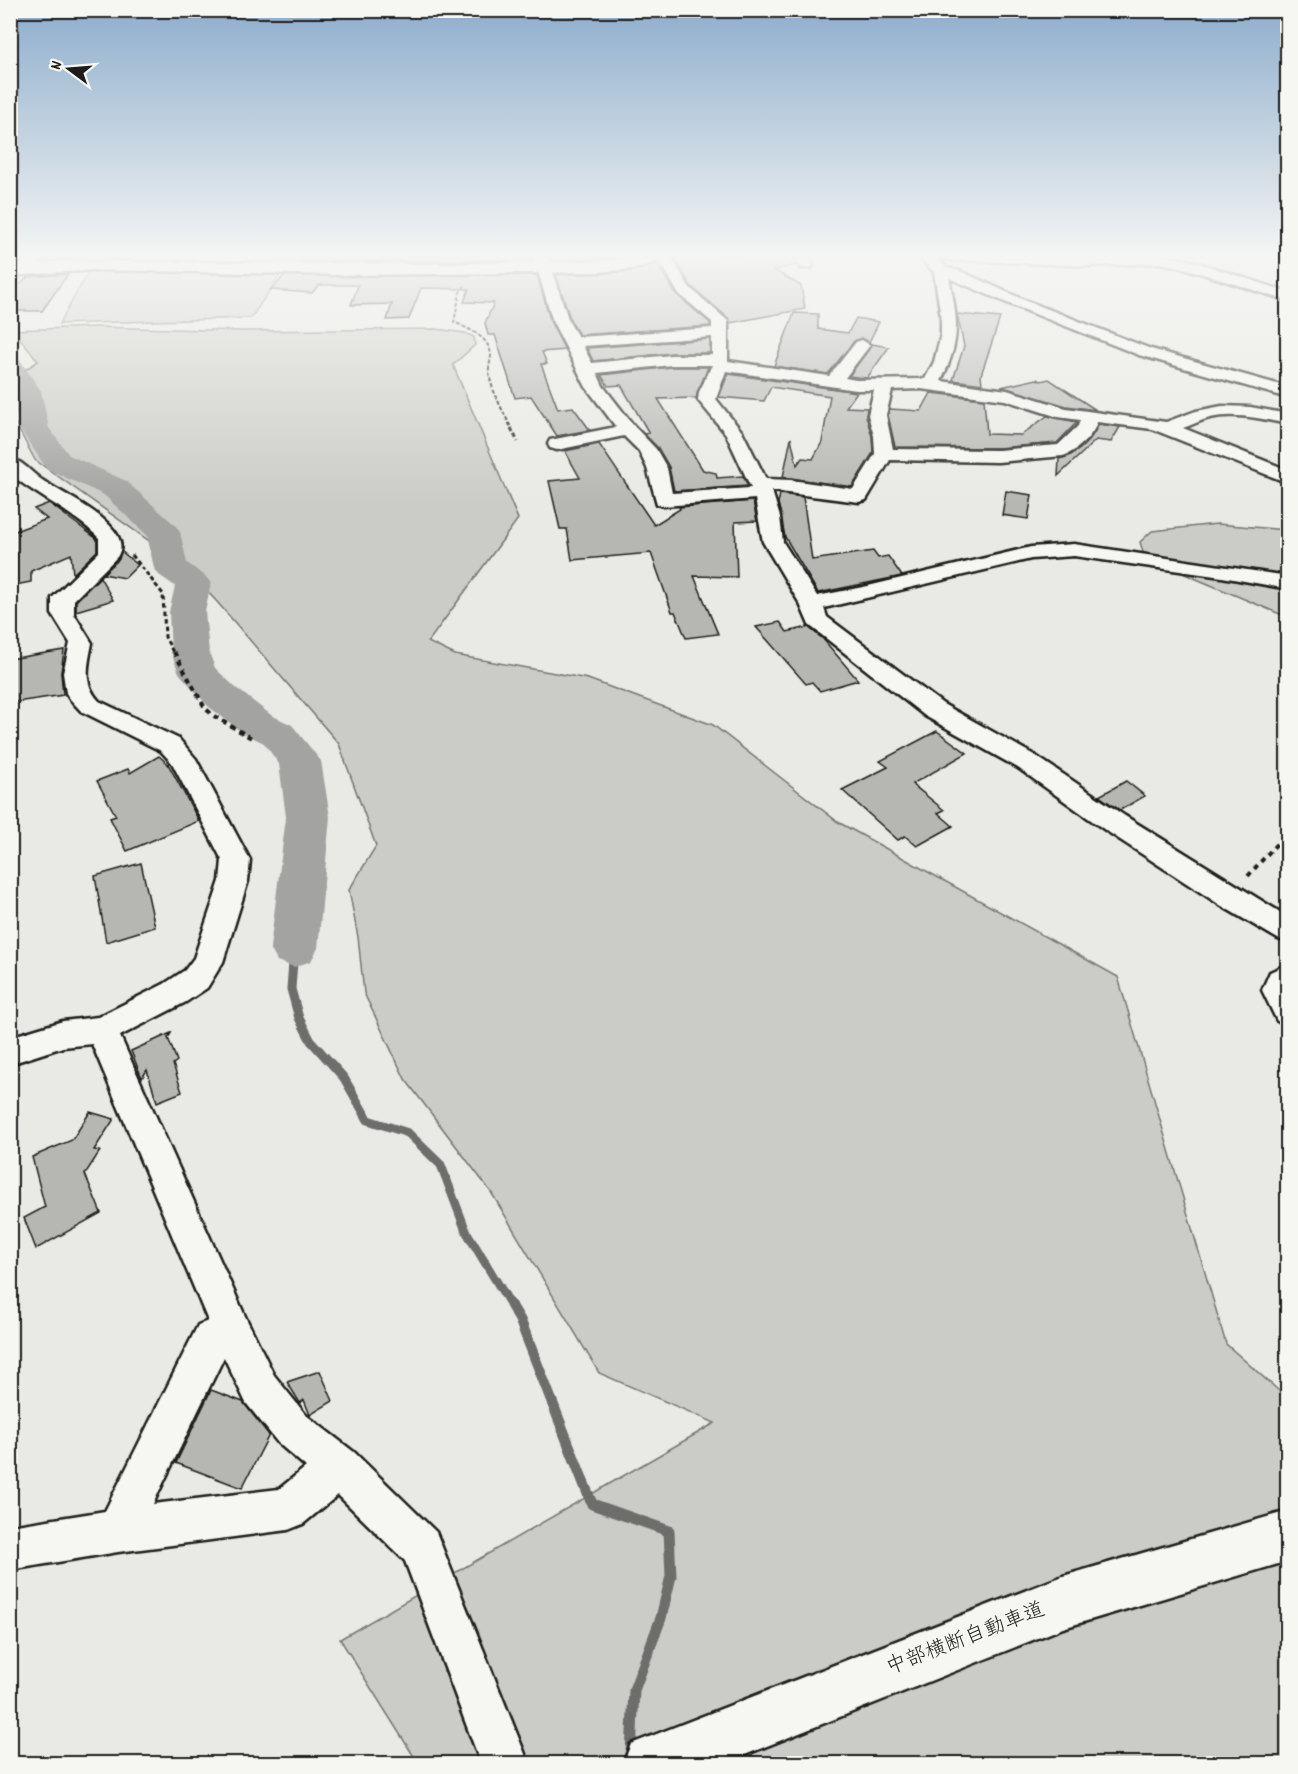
<svg xmlns="http://www.w3.org/2000/svg" width="1298" height="1774" font-family="Dekko,'Klee One',sans-serif">
<style>
.green{fill:#cbcbc7;stroke:#747472;stroke-width:1.5}
.lines{fill:none;stroke-linecap:round;stroke-linejoin:round}
.stream-far1{stroke:#6d6d6c;stroke-width:9}
.stream{stroke:#6d6d6c;stroke-width:11}
.river{fill:#a3a3a1;fill-rule:evenodd}
.building{fill:#b6b6b3;stroke:#1c1c1c;stroke-width:1.5}
.street-casing{stroke:#1c1c1c;stroke-width:5}
.secondary-casing{stroke:#1c1c1c;stroke-width:5}
.highway-casing{stroke:#1c1c1c;stroke-width:5}
.path-far2{stroke:#1c1c1c;stroke-width:2;stroke-dasharray:4 2;stroke-linecap:butt}
.path-far1{stroke:#1c1c1c;stroke-width:3;stroke-dasharray:4.5 3;stroke-linecap:butt}
.path{stroke:#1c1c1c;stroke-width:4;stroke-dasharray:5 4.5;stroke-linecap:butt}
.street{fill:#f6f6f2;fill-rule:evenodd}
.secondary{fill:#f6f6f2;fill-rule:evenodd}
.highway{fill:#f6f6f2;fill-rule:evenodd}
.labels{text-anchor:middle;dominant-baseline:central;stroke-width:4.5;stroke-linejoin:round;paint-order:stroke}
.near-street-label{font-size:21px;fill:#1c1c1c;stroke:#f6f6f2}
</style>
<rect width="100%" height="100%" fill="#e9e9e5"/>
<filter id="ink" filterUnits="userSpaceOnUse"><feTurbulence type="fractalNoise" baseFrequency=".0167" numOctaves="2"/><feDisplacementMap in="SourceGraphic" scale="12" xChannelSelector="R" yChannelSelector="G"/><feConvolveMatrix kernelMatrix="1 2 1 2 8 2 1 2 1" color-interpolation-filters="sRGB"/></filter>
<g filter="url(#ink)">
<!-- green -->
<g class="green">
<path d="M91 268 282 272 251 318 59 324Z"/>
<path d="M97 327 244 331 436 329 465 333 474 337 475 345 453 365 518 519 428 642 455 655 588 679 713 725 838 822 1118 977 1226 1344 1287 1398V1763H418L340 1639 715 1423 599 1373 491 1192 405 1079 364 993 358 937 349 890 376 846 339 744 218 603 183 565 35 460 11 415 10 380 38 361 13 330Z"/>
<path d="M1217 524 1287 530V617L1156 562 1143 552 1140 542 1152 531Z"/>
</g>
<g class="lines">
<!-- stream-far1 -->
<path class="stream-far1" d="M294 948 291 989 299 1018 311 1041 344 1078 368 1120 408 1133 441 1165 466 1231 512 1307"/>
<!-- stream -->
<path class="stream" d="M511 1305 520 1320 592 1504 669 1531 671 1576 661 1618 634 1690 631 1753"/>
<!-- river -->
<g class="river">
<path d="M15 254H43L39 259 10 273V256Z"/>
<path d="M10 358 20 360 41 391 49 428 69 455 126 481 175 525 180 532 187 563 205 576 211 583 205 612 209 652 215 668 236 688 271 715 292 725 321 761 330 817 318 948 311 961 294 967 277 961 270 948 286 817 279 764 264 743 243 733 208 706 179 673 171 652 169 612 175 586 159 575 154 568 147 535 104 495 47 469 19 428 10 387Z"/>
</g>
</g>
<!-- building -->
<g class="building">
<path d="M49 254H88L83 259 43 261Z"/>
<path d="M305 254H531L532 260 298 261Z"/>
<path d="M549 254H621L622 257 551 260Z"/>
<path d="M672 254H793L797 265 774 270 801 286 805 309 730 323 729 319 691 286Z"/>
<path d="M656 263 676 294 710 323V326L579 335 571 321 556 275 624 272 642 269Z"/>
<path d="M68 274 42 311H10V294L28 277Z"/>
<path d="M537 275 551 323 565 350 542 352 547 364H541L558 409 573 407 590 430 557 436 531 396 515 398 495 335H488L485 323 494 303 464 302 469 289 421 288 409 319 387 320 392 304 351 305 358 285H319L312 293 271 290 284 276Z"/>
<path d="M794 313 818 314V329L848 333 856 318 879 322 869 342 861 338 854 341 828 374 774 366Z"/>
<path d="M957 314 1000 318 981 375 982 384 953 380 964 346Z"/>
<path d="M710 339V353H672L593 361 587 348Z"/>
<path d="M872 344 889 347 867 378 849 376Z"/>
<path d="M672 367H708L696 398 658 399 703 470 716 473 717 478 743 476 748 486 674 491 669 467 658 448 644 434 649 433 621 385 608 386 601 375Z"/>
<path d="M728 374 857 392 846 407 867 408 866 416 872 436 873 453 852 487 783 477 791 438 797 465 802 458 813 459 822 442 830 396 771 387 764 401 719 397Z"/>
<path d="M1037 379 1041 381 1049 379 1096 410 1066 406 1001 387Z"/>
<path d="M931 393 984 399 987 434 1021 435 1047 416 1077 422 1057 443 998 448 895 447 888 415 890 409 921 411Z"/>
<path d="M1099 424 1120 427 1111 442 1096 440 1058 476 1059 459 1069 456 1080 449 1090 439Z"/>
<path d="M599 444 654 525 680 509 679 507 753 501 757 521 735 522 737 577 694 576 718 634 686 638 675 612H672L651 553 572 560 567 529H560L549 481 580 478 565 451Z"/>
<path d="M1006 491 1032 495 1028 519 1002 515Z"/>
<path d="M780 494 803 497 812 560 873 551 878 558 888 556 902 576 818 593 785 537 778 503Z"/>
<path d="M49 503 97 539V551L73 574 71 554 31 571V582L10 586V533L47 519 34 509Z"/>
<path d="M121 551 138 565 125 578 103 574 119 559Z"/>
<path d="M100 577 113 600 76 611V601Z"/>
<path d="M780 622 787 632 808 627 823 639 858 680 820 691 812 682 806 684 756 627Z"/>
<path d="M64 650 61 673 63 695 10 703V659Z"/>
<path d="M937 731 967 753 912 784 944 810 938 813 953 826 917 846 905 836 898 840 842 790 888 767 880 761Z"/>
<path d="M159 756 168 764 199 821 127 851 110 818 116 816 97 781 128 769 130 773Z"/>
<path d="M1126 781 1145 796 1120 810 1099 796Z"/>
<path d="M141 863 155 927 106 942 95 876Z"/>
<path d="M171 1033 168 1038 177 1061 173 1064 182 1092 157 1102 147 1070 142 1078 131 1051Z"/>
<path d="M90 1112 114 1119 94 1150 100 1151 85 1174 101 1213 36 1249 24 1218 45 1207 32 1157 72 1140Z"/>
<path d="M320 1371 333 1401 310 1415 304 1400 300 1403 287 1382Z"/>
<path d="M211 1390 243 1402 269 1435 242 1488 176 1463Z"/>
</g>
<g class="lines">
<defs>
<g id="street">
<path d="M32 254H47L27 273H17L15 270Z"/>
<path d="M533 254H547L569 322 578 337 712 328V322L678 293 660 261 649 259 647 256 648 254 670 255 689 287 728 321V361L829 376 856 342 862 340 870 345 845 378 856 380 925 379 934 362 941 335V317L934 272 921 259 922 254H1008L1089 258 1161 255 1192 261 1288 292V301L1184 268 1161 263 1089 266 937 259 947 268 960 271 1022 299 1151 349 1288 387V398L1139 355 1012 305 949 278C958 321 961 340 941 381L1007 390 1066 408 1166 422 1196 411 1222 406 1250 407 1288 414V424C1263 419 1235 412 1210 418 1201 420 1192 425 1183 428L1288 470V483L1152 429 1097 422C1094 435 1075 453 1063 456L998 462 890 460 866 500 859 502 772 491 780 517 783 542 817 596 868 586 1031 547 1074 544 1288 576V589L1222 577 1074 556 1031 559 824 608 827 617 943 704 1036 756 1125 816 1288 917V942L1278 939 1220 905 1105 830 1018 768 925 716 809 625 800 604 763 542 755 499 664 506 657 504 647 468 639 451 624 436 557 450 550 448 548 444 550 440 616 427 586 387 553 322ZM712 337V355H672L592 363 583 346ZM672 365H712L699 392 698 400 726 434 751 488 672 493 667 468 656 449 634 426 603 386 597 373ZM726 371 856 390H874L868 415 874 436 875 454 853 489 791 480 766 479 743 433 716 399ZM921 389 1005 400 1058 417 1080 420 1078 426 1058 445 998 450 893 449 886 415 892 390Z"/>
<path d="M795 254H809L813 265 811 268H801Z"/>
<path d="M10 458C23 461 31 473 42 480 60 493 138 527 117 557L74 600V614L92 643C88 665 82 683 99 701L179 739 196 759 250 860 248 881 223 962 207 988 186 1002 120 1036 245 1316 274 1375 306 1415 354 1452 436 1532 529 1764H481L405 1561 338 1495 303 1524 288 1530 118 1552 10 1570V1526L105 1511 198 1325 208 1321 92 1044 63 1047 10 1064V1037L63 1021 98 1017 164 984 185 970 194 958 220 881 222 860 172 763 161 751 81 711 69 698 66 693 63 673 70 643 52 614V598L99 552V538C73 512 39 497 10 474ZM224 1357 246 1403 278 1443 306 1467 279 1489 153 1504Z"/>
<path d="M1288 964V1025L1277 1021 1262 990 1270 972Z"/>
</g>
<path id="secondary" d="M643 254H663C650 271 617 270 598 272L346 275 94 270 10 276V266L66 261 422 264 598 261 631 258Z"/>
<path id="highway" d="M1288 1511V1561L1063 1628 722 1764H623L631 1744 1063 1576Z"/>
</defs>
<!-- street casing -->
<use href="#street" class="street-casing"/>
<!-- secondary casing -->
<use href="#secondary" class="secondary-casing"/>
<!-- highway casing -->
<use href="#highway" class="highway-casing"/>
<!-- path-far2 -->
<path class="path-far2" d="M465 286 460 292 454 322C468 329 489 336 491 355 491 361 488 367 489 373 492 393 504 412 512 430"/>
<!-- path-far1 -->
<g class="path-far1">
<path d="M511 428 518 442"/>
<path d="M132 555 163 594 165 637 174 654"/>
</g>
<!-- path -->
<g class="path">
<path d="M174 652 205 708 214 716 253 739"/>
<path d="M1248 876 1288 831"/>
</g>
<!-- street -->
<use href="#street" class="street"/>
<!-- secondary -->
<use href="#secondary" class="secondary"/>
<!-- highway -->
<use href="#highway" class="highway"/>
</g>
</g>
<!-- sky -->
<linearGradient id="sky" x2="0" y2="1"><stop stop-color="#8cadcc"/><stop offset="0.51" stop-color="#f5f5f3"/><stop offset="1" stop-color="#f5f5f3" stop-opacity="0"/></linearGradient>
<rect width="1298" height="502" fill="url(#sky)"/>
<g class="labels">
<!-- near-street labels -->
<g class="near-street-label">
<text transform="translate(966 1640) rotate(-21)">中部横断自動車道</text>
</g>
</g>
<!-- margin -->
<rect width="1298" height="1774" fill="none" stroke="#f6f6f2" stroke-width="36"/>
<rect x="18" y="18" width="1262" height="1738" fill="none" stroke="#1c1c1c" stroke-width="2" filter="url(#ink)"/>
<!-- north arrow -->
<g transform="translate(69 69) rotate(286)" stroke="#f6f6f2" stroke-width="4.5" paint-order="stroke">
<path d="M0-4.5L10 22L0 15L-10 22Z" fill="#1c1c1c"/>
<text y="-9" font-size="16" font-weight="bold" text-anchor="middle" fill="#1c1c1c">N</text>
</g>
</svg>
